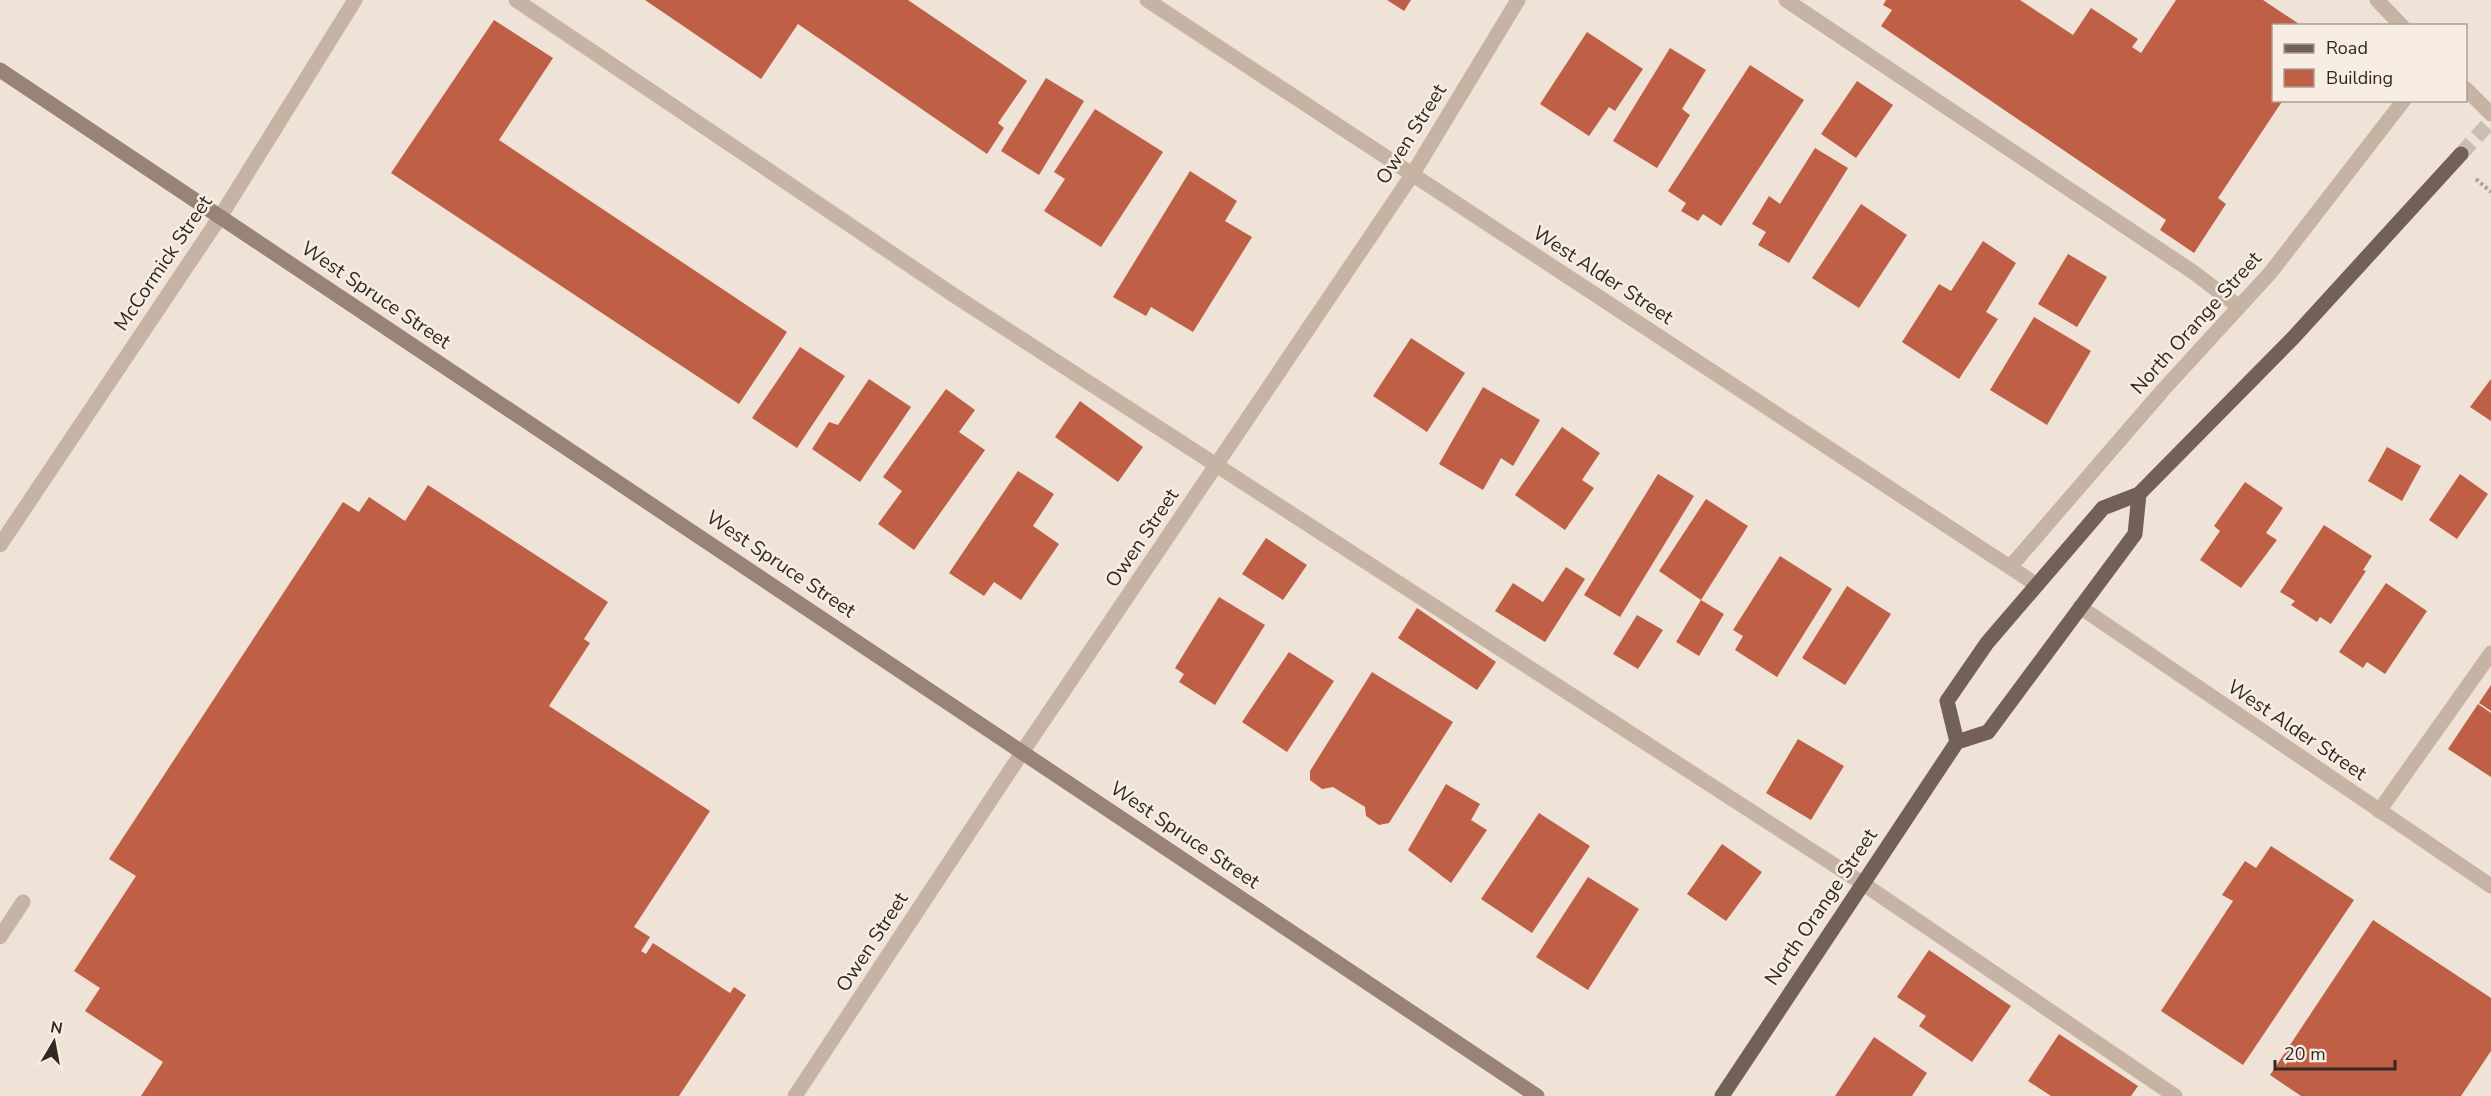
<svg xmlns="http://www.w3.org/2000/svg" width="2491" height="1096" font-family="'Nunito Sans',sans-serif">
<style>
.building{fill:#bf5f45}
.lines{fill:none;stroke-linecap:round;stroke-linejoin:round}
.primary-tunnel{stroke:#c9beb3;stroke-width:15;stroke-dasharray:15 8;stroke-linecap:butt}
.path{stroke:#b29d8f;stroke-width:4;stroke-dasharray:3 3;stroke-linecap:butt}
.service{stroke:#c6b3a4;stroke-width:15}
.minor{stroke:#c6b3a4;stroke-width:15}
.tertiary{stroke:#c6b3a4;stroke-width:15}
.secondary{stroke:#998276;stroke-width:15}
.primary{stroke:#736057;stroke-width:15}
.labels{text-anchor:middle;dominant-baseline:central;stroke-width:5;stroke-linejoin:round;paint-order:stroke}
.street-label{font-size:20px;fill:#322925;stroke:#f7ede3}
</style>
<rect width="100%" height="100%" fill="#efe3d7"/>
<!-- building -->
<g class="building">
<path d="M645 0H908L1027 81 998 123 1004 128 987 154 798 24 761 79Z"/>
<path d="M1387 0H1411L1404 11Z"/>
<path d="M1886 0H2020L2073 35 2091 8 2138 39 2132 47 2141 53 2176 0H2263L2302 26H2274V100H2283L2218 198 2226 204 2194 253 2160 230 2166 220 1881 26 1892 10 1883 5Z"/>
<path d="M494 20 553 58 499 140 787 332 739 404 391 173Z"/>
<path d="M1587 32 1643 69 1615 111 1609 107 1589 136 1540 104Z"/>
<path d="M1670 48 1706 70 1682 109 1690 115 1657 168 1613 141Z"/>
<path d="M1750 65 1804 100 1721 226 1703 214 1698 221 1681 211 1686 203 1668 191Z"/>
<path d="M1046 78 1084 101 1039 175 1001 151Z"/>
<path d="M1857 81 1893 105 1856 158 1821 134Z"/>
<path d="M1095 109 1163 152 1101 247 1044 211 1065 179 1054 172Z"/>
<path d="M1815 148 1848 168 1789 263 1758 245 1766 232 1752 224 1769 196 1780 204Z"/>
<path d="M1190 171 1237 201 1225 221 1252 237 1193 332 1151 307 1146 316 1113 297Z"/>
<path d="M1861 204 1907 235 1859 308 1812 278Z"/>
<path d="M1983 241 2016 263 1986 312 1998 319 1959 379 1902 342 1939 284 1951 291Z"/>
<path d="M2068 254 2107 277 2077 327 2038 304Z"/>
<path d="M2034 317 2091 351 2047 425 1990 390Z"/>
<path d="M1411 338 1465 373 1427 432 1373 396Z"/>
<path d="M800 347 845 376 797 448 752 418Z"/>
<path d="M869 379 911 407 860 482 812 449 829 422 838 425Z"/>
<path d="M2491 379V421L2470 407Z"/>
<path d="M1483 387 1540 420 1513 466 1501 458 1483 490 1439 464Z"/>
<path d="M946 389 975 410 959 432 985 450 914 550 878 524 902 491 883 477Z"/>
<path d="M1080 401 1143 447 1118 482 1055 437Z"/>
<path d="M1562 427 1600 453 1582 480 1594 488 1565 530 1515 495Z"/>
<path d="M2387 447 2421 466 2402 501 2368 481Z"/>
<path d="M1018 471 1054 494 1033 526 1059 544 1021 600 994 582 984 596 949 573Z"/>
<path d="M1658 474 1694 496 1620 617 1584 595Z"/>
<path d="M2460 474 2488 494 2457 539 2429 520Z"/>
<path d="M2245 482 2283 508 2266 533 2277 540 2241 588 2200 560 2220 531 2214 526Z"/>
<path d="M428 485 608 602 584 639 590 643 549 706 710 811 634 927 650 937 641 951 646 954 653 943 730 993 734 987 746 995 679 1096H141L163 1062 85 1011 100 988 74 971 136 876 109 859 343 502 359 512 369 497 405 521Z"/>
<path d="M1706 499 1748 526 1701 600 1659 571Z"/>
<path d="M2324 525 2372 556 2363 570 2366 571 2331 624 2320 617 2317 622 2291 605 2295 601 2280 592Z"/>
<path d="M1266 538 1307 565 1283 600 1242 574Z"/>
<path d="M1780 556 1832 589 1777 677 1735 650 1743 636 1733 630Z"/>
<path d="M1566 567 1585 579 1545 642 1495 611 1513 583 1543 602Z"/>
<path d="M2386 583 2427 611 2385 674 2367 662 2363 668 2339 652Z"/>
<path d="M1847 586 1891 614 1845 685 1802 658Z"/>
<path d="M1219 597 1265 625 1215 705 1179 682 1184 674 1175 668Z"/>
<path d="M1701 600 1724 614 1699 656 1676 642Z"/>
<path d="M1417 608 1496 662 1477 690 1398 638Z"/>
<path d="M1637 615 1663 630 1638 669 1613 654Z"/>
<path d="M1289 652 1334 681 1287 752 1242 722Z"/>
<path d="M1372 672 1453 722 1389 823 1379 825 1366 816 1365 807 1333 787 1322 789 1310 780V771Z"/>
<path d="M2491 685V711L2479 703Z"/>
<path d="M2478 704 2491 713V777L2448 749Z"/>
<path d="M1798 739 1844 766 1811 820 1766 793Z"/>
<path d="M1446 784 1480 804 1471 820 1487 830 1451 883 1408 850Z"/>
<path d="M1539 813 1590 846 1532 933 1481 899Z"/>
<path d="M1722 844 1762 872 1726 921 1687 894Z"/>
<path d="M2271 846 2354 900 2243 1065 2161 1011 2233 901 2222 895 2245 861 2256 868Z"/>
<path d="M1588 877 1639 909 1588 990 1536 957Z"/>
<path d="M2373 920 2491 998V1051L2461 1096H2301L2270 1075Z"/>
<path d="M1929 950 2011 1006 1972 1062 1919 1026 1926 1016 1897 997Z"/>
<path d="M2059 1034 2138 1086 2131 1096H2051L2028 1081Z"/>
<path d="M1874 1037 1927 1073 1912 1096H1835Z"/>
</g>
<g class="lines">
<!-- primary-tunnel -->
<path class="primary-tunnel" d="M2461 154 2491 121"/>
<!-- path -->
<path class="path" d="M2476 179 2491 192"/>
<!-- service -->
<g class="service">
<path d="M516 0 955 296 1862 883 2175 1096"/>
<path d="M1786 0 2193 272 2238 306"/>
<path d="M2379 811 2491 653"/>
<path d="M0 937 23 902"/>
</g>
<!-- minor -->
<g class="minor">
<path d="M1147 0 2037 585"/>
<path d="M0 545 220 217 355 0"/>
<path d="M2011 566 2163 390 2271 272 2404 100"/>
<path d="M2080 607 2491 886"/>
<path d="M795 1096 1023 751 1412 175 1518 0"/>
</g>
<!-- tertiary -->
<g class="tertiary">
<path d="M2377 0 2402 26"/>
<path d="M2466 89 2491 114"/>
</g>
<!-- secondary -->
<path class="secondary" d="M0 70 1537 1096"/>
<!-- primary -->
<g class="primary">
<path d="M1957 742 1947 701 1987 643 2103 508 2139 494 2293 338 2461 154"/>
<path d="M1722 1096 1957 742 1988 732 2135 534 2139 494"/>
</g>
</g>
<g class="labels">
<!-- street labels -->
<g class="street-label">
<text transform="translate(1411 134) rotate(-58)">Owen Street</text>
<text transform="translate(163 263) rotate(-56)">McCormick Street</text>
<text transform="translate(1603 275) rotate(33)">West Alder Street</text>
<text transform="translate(376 295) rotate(34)">West Spruce Street</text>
<text transform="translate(2196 323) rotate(-48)">North Orange Street</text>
<text transform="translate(1142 538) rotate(-56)">Owen Street</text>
<text transform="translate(781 564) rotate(34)">West Spruce Street</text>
<text transform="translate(2297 730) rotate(34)">West Alder Street</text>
<text transform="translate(1185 835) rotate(34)">West Spruce Street</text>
<text transform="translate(1821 907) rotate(-56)">North Orange Street</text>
<text transform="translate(872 942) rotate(-57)">Owen Street</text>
</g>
</g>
<!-- legend -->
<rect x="2272" y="24" width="195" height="78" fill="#f7ede3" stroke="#a89f97" stroke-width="1.5"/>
<rect x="2284" y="44" width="30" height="9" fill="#736057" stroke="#a89f97" stroke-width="1.5"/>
<text x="2326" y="54" font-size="18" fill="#322925">Road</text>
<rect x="2284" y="69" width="30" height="18" fill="#bf5f45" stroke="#a89f97" stroke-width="1.5"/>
<text x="2326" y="84" font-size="18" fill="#322925">Building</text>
<!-- north arrow -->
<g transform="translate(54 1042) rotate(10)" stroke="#f7ede3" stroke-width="4.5" paint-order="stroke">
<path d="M0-4.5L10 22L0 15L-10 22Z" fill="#322925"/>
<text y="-9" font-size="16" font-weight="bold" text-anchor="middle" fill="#322925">N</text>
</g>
<!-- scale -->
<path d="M2275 1060v9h120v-9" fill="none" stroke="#322925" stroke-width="3"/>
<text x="2284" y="1060" font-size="18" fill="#322925" stroke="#f7ede3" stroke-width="4.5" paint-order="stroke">20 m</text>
</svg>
